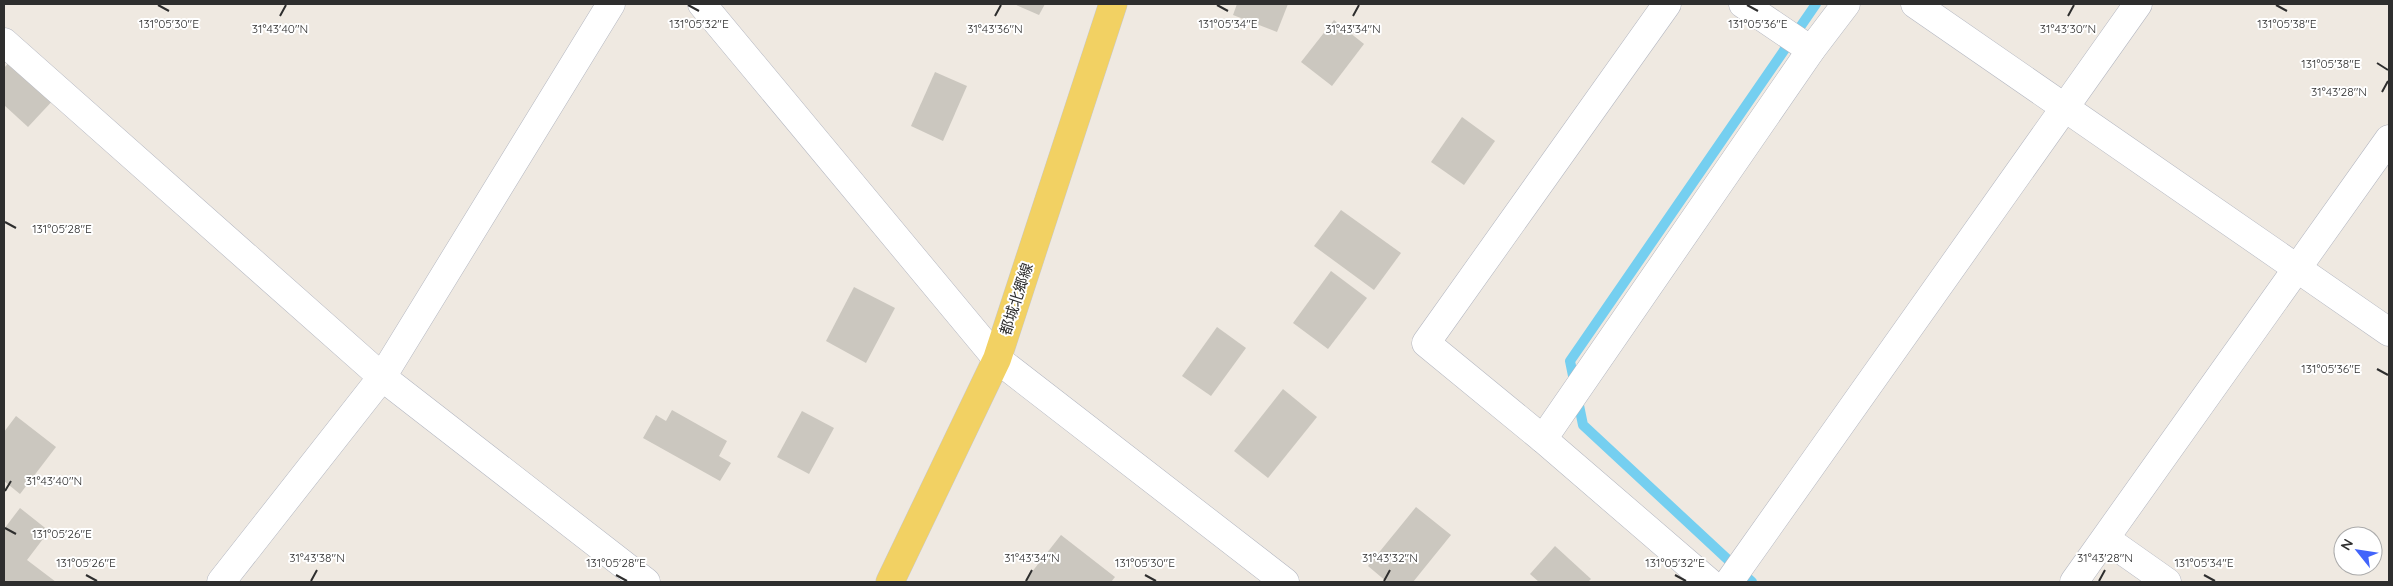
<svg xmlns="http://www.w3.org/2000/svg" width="2393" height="586" font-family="Quicksand,'Noto Sans JP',sans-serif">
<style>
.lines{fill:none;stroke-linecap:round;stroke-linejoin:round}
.stream{stroke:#75cff0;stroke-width:10}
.building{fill:#cbc7bf}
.minor-casing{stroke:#b4b7c1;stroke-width:29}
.tertiary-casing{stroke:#b4b7c1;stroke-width:29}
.primary-casing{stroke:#c9c9c9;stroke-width:29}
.minor{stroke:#fff;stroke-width:28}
.tertiary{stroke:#fff;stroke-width:28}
.primary{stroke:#f2d163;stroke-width:28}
.ticks{fill:none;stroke:#2e2e2e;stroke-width:2}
.labels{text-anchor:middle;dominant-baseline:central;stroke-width:4;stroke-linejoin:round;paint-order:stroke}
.street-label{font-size:15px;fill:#2e2e2e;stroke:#fff}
.ticks-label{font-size:12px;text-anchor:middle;fill:#2e2e2e;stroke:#fff;stroke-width:4;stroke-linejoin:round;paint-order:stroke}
</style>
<rect width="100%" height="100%" fill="#efe9e1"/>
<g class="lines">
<!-- stream -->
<path class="stream" d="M1752 582 1583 425 1570 361 1816 4"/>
</g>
<!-- building -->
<g class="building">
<path d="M1014 4H1045L1039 15Z"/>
<path d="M1237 4H1288L1277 32 1233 15Z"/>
<path d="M1334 20 1364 44 1332 86 1301 62Z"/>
<path d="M13 58 56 97 28 127 4 105V68Z"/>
<path d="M935 72 967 86 943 141 911 126Z"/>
<path d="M1462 117 1495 141 1464 185 1431 162Z"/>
<path d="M1341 210 1401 253 1374 290 1314 246Z"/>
<path d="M1331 271 1367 298 1328 349 1293 323Z"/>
<path d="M854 287 895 308 866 363 826 341Z"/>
<path d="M1217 327 1246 348 1211 396 1182 376Z"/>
<path d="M1283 389 1317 417 1268 478 1234 451Z"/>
<path d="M672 410 727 441 719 456 731 463 720 481 643 438 656 415 666 421Z"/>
<path d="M802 411 834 428 809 474 777 457Z"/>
<path d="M16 416 56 447 20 494 4 481V432Z"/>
<path d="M1416 507 1451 535 1413 582H1387L1368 566Z"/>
<path d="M20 508 49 531 27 560 56 582 4 581V529Z"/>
<path d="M1061 535 1115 577 1111 582H1024Z"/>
<path d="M1555 546 1591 579 1588 582H1539L1530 574Z"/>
</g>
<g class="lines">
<defs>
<g id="minor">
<path d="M1667 4 1426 343 1543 439 1709 582"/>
<path d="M1743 4 1811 50"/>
<path d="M1915 4 2389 332"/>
<path d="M4 42 382 377 646 582"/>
<path d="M1543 439 1811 50 1846 4"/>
<path d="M2106 539 2167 582"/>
<path d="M221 582 382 377 611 4"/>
<path d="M1729 582 2138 4"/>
<path d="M2074 582 2389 139"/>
</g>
<path id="tertiary" d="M702 4 997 359 1285 582"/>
<path id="primary" d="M890 582 997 359 1113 4"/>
</defs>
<!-- minor casing -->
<use href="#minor" class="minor-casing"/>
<!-- tertiary casing -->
<use href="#tertiary" class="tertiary-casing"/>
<!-- primary casing -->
<use href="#primary" class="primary-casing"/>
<!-- minor -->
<use href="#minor" class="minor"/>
<!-- tertiary -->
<use href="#tertiary" class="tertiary"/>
<!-- primary -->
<use href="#primary" class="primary"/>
</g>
<!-- ticks -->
<path class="ticks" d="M158 5 169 11M688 5 699 11M1217 5 1228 11M1747 5 1758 11M2276 5 2287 11M280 16 286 5M995 16 1001 5M1353 16 1359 5M2068 16 2074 5M2377 63 2388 70M2382 92 2388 81M5 222 16 228M2377 369 2388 375M5 491 11 481M5 528 16 534M86 575 97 581M616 575 627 581M1145 575 1156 581M1675 575 1686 581M2204 575 2215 581M311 581 317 570M1026 581 1032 570M1384 581 1390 570M2099 581 2105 570"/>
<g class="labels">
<!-- street labels -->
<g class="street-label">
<text transform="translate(1016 299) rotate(-72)">都城北郷線</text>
</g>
</g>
<g class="ticks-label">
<text x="2287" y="28">131°05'38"E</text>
<text x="169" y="28">131°05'30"E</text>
<text x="699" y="28">131°05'32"E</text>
<text x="1228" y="28">131°05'34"E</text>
<text x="1758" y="28">131°05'36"E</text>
<text x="280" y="33">31°43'40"N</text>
<text x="995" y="33">31°43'36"N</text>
<text x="1353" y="33">31°43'34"N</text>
<text x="2068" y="33">31°43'30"N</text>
<text x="2331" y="68">131°05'38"E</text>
<text x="2339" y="96">31°43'28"N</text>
<text x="62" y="233">131°05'28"E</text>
<text x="2331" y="373">131°05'36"E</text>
<text x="54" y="485">31°43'40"N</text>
<text x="62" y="538">131°05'26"E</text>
<text x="317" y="562">31°43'38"N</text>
<text x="1032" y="562">31°43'34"N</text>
<text x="1390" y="562">31°43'32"N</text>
<text x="2105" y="562">31°43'28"N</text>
<text x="86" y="567">131°05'26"E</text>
<text x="616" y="567">131°05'28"E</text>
<text x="1145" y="567">131°05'30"E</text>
<text x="1675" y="567">131°05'32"E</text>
<text x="2204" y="567">131°05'34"E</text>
</g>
<!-- border -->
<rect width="2393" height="586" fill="none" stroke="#2e2e2e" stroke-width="10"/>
<!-- north arrow -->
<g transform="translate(2358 551) rotate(300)"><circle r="24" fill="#ffffff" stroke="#ababab"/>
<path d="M0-4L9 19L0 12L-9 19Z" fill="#4264fb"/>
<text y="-8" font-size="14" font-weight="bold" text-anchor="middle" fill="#2e2e2e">N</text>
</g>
</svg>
